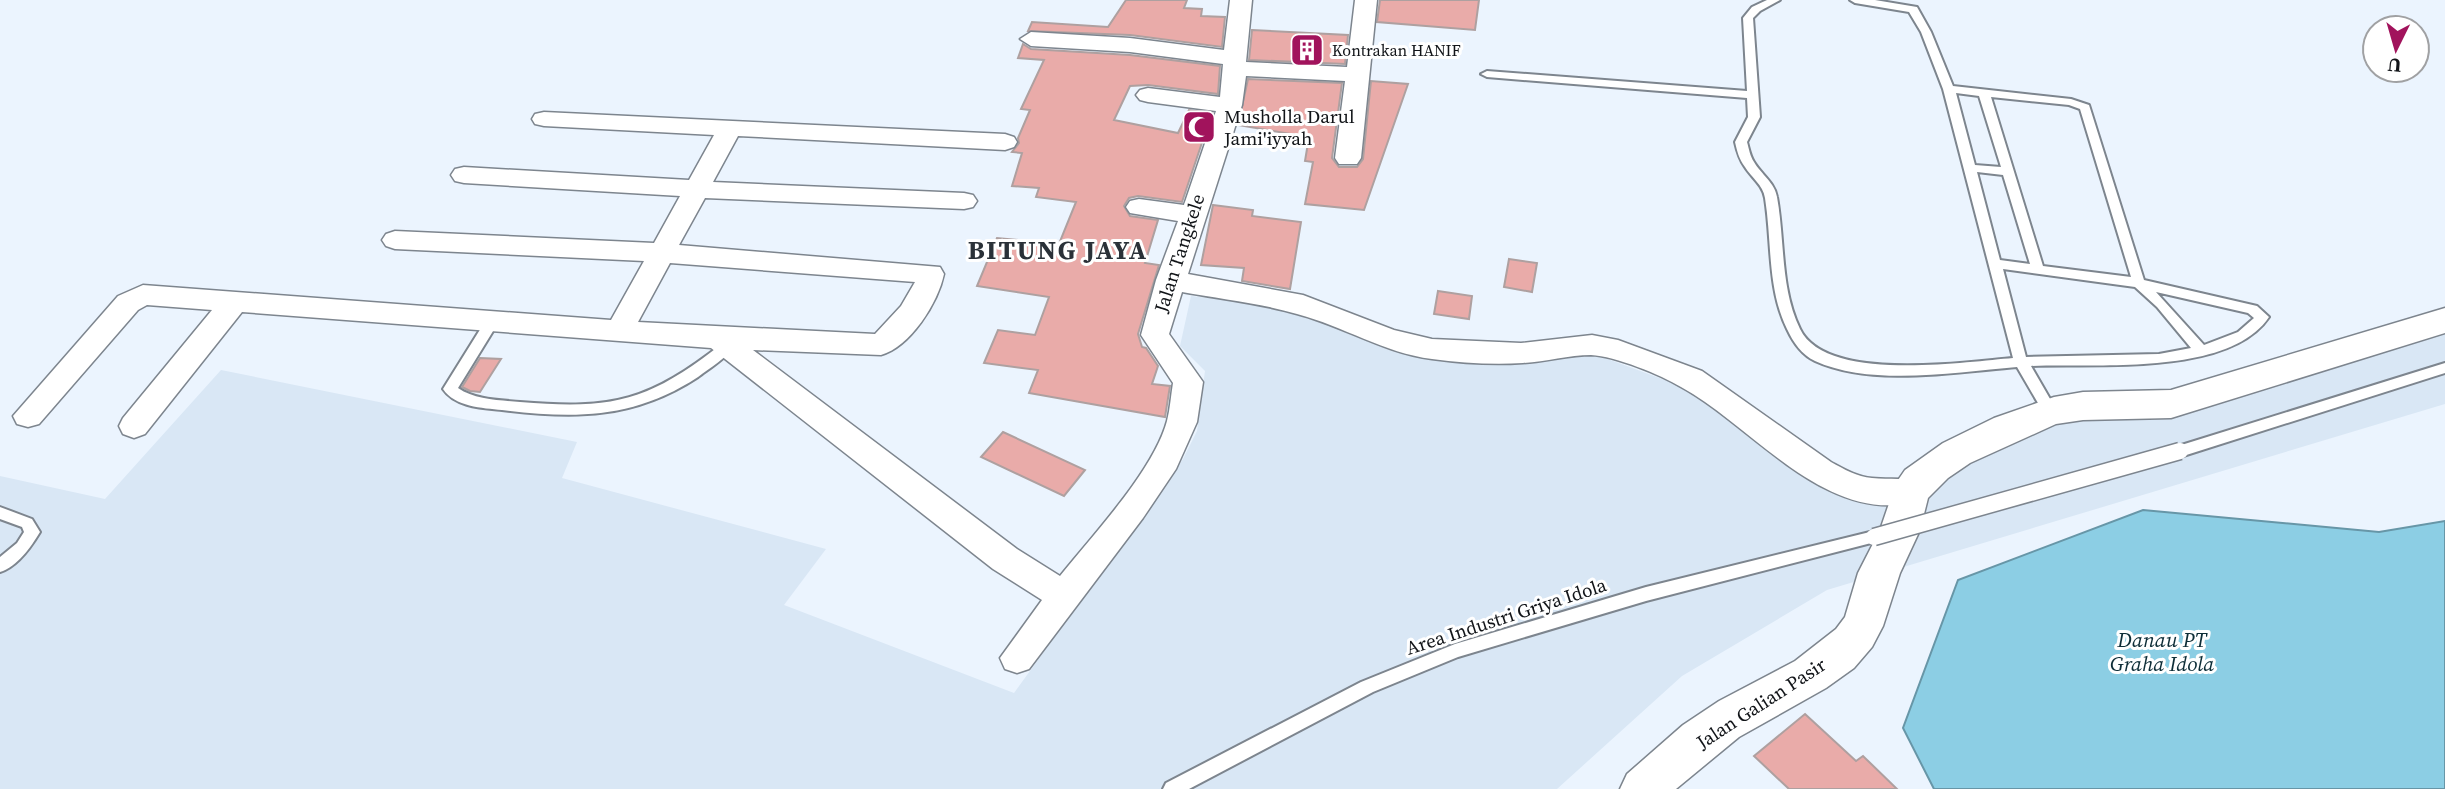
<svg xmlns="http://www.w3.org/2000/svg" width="2445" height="789" font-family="'Source Serif 4',serif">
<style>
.built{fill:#d9e7f5}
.water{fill:#8ccee4;stroke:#6796a7;stroke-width:2}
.building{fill:#e9aba9;stroke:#aea0a0;stroke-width:2}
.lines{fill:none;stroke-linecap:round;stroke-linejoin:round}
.service-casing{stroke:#7d858e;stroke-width:4}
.minor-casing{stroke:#7d858e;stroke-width:3}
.tertiary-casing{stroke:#7d858e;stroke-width:3}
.service{fill:#fff;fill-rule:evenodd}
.minor{fill:#fff;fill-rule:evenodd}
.tertiary{fill:#fff;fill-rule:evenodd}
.service-bridge-casing{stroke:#7d858e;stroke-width:19;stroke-linecap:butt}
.service-bridge{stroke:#fff;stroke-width:16}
.labels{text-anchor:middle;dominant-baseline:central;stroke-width:6;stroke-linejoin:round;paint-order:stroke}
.far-poi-label{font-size:16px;fill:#111418;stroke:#fff;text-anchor:start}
.poi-label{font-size:19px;fill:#111418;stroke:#fff;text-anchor:start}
.street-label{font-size:19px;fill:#111418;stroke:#fff}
.water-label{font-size:21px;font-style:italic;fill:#0d2d37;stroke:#fff}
.district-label{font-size:26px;font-weight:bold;letter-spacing:2px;fill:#2a3138;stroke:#fff}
</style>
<rect width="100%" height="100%" fill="#ebf4fe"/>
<!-- built -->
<path class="built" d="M1191 296 1245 302 1329 322 1391 351 1465 360 1586 351 1673 383 1726 413 1761 446 1817 484 1866 504 1939 487 1979 455 2060 421 2126 416 2153 420 2445 331V404L1827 590 1682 676 1557 789H0V476L105 499 221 370 577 442 562 478 826 549 784 605 1014 693 1183 459 1197 431 1205 371 1180 346Z"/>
<!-- water -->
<path class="water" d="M2143 510 2379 532 2445 521V789H1934L1903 728 1958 580Z"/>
<!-- building -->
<g class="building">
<path d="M1126 0H1187L1184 8 1202 9 1201 16 1225 17 1222 47 1130 35 1028 31 1032 22 1108 27Z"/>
<path d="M1380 0H1479L1475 30 1377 22Z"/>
<path d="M1252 30 1348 35 1345 64 1249 60Z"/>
<path d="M1023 44 1031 49 1130 55 1220 66 1218 94 1148 85 1130 86 1114 120 1178 133 1189 110 1212 113 1182 202 1138 196 1129 198 1124 206 1130 216 1158 220 1145 263 1159 265 1138 334 1142 347 1146 348 1158 366 1152 384 1170 386 1165 417 1029 393 1038 370 984 363 998 330 1035 335 1049 297 977 286 997 238 1059 244 1076 202 1036 197 1039 188 1012 186 1022 153 1012 152 1019 143 1018 138 1030 110 1021 109 1044 60 1018 58Z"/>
<path d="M1248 79 1342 83 1332 158 1339 167H1357L1363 159 1371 81 1408 84 1364 210 1305 204 1313 162 1305 161 1309 137 1238 125Z"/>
<path d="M1213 205 1253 210 1252 216 1301 222 1290 289 1242 281 1244 268 1201 265Z"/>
<path d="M1509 259 1537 263 1532 292 1504 287Z"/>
<path d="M1438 291 1472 296 1469 319 1434 314Z"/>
<path d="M480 358 501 359 480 392 470 391 462 387Z"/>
<path d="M1003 432 1085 470 1064 496 981 457Z"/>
<path d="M1805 714 1856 761 1863 756 1897 789H1789L1754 756Z"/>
</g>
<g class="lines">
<defs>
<g id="service">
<path d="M1767 0H1780L1760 11 1753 18 1760 117 1747 142C1749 149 1750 156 1754 162 1761 174 1775 183 1777 197 1785 241 1780 288 1800 329 1826 383 1963 362 2013 358L1943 89 1921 32 1909 12 1855 3 1850 0H1875L1917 7 1931 32 1953 86 2071 99 2089 105 2144 280 2257 306 2269 317C2229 377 2094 363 2031 366L2057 411 2055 415H2045L2017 367C1957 372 1872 387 1815 361 1802 355 1793 342 1787 329 1767 288 1772 241 1765 198 1763 185 1751 177 1745 167 1739 159 1737 151 1735 142L1748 117 1747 98 1487 77 1481 74 1487 71 1747 91 1743 18 1752 7ZM1956 93 1979 96 2001 167 1975 165ZM1991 97 2069 105 2080 109 2131 277 2043 266ZM1977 172 2003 175 2030 264 2000 260ZM2003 269 2135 287 2157 307 2191 348 2159 354 2026 357ZM2156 292 2248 313 2254 318 2238 332 2204 345Z"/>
<path d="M491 318 498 323 458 388C475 400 500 400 520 402 614 410 649 401 723 343L728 341 735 346C726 358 710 368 698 377 634 419 575 419 502 410 482 408 455 407 443 389L486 320Z"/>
<path d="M2445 363V373L2180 457 2175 455 2173 451 2175 447Z"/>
<path d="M0 507 32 519 40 532C31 547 17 567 0 572V557L17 543 24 532 22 527 0 519Z"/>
<path d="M1874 531 1879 533 1882 537 1879 541 1646 601 1458 657 1373 692 1189 789H1163L1166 783 1361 682 1455 644 1646 587Z"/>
</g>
<path id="minor" d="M1230 0H1252L1246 62 1347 67 1355 0H1377L1361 158 1357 164H1339L1335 158 1345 81 1246 76 1242 105 1188 274 1303 295 1394 330 1432 339 1521 343 1592 335 1618 340 1702 371 1831 462C1844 469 1857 477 1872 478 1890 480 1905 477 1922 482L1927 491 1922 500C1829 530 1753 426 1681 387 1661 375 1615 356 1591 355 1569 355 1545 362 1523 363 1494 365 1461 363 1432 359 1384 353 1343 326 1297 314 1260 303 1220 299 1182 292L1169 334 1203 382 1197 422 1176 469 1143 518 1029 669 1017 673 1005 669 1000 658 1042 600 993 569 711 348 242 312 145 434 134 438 123 434 119 426 123 418 212 310 147 305 138 310 39 424 28 427 17 424 13 416 118 296 143 285 611 320 644 261 395 249 386 246 382 240 386 234 395 231 654 243 680 196 464 183 455 181 451 175 455 169 464 167 689 180 714 135 544 126 535 124 532 119 535 114 544 112 1005 134 1014 137 1017 142 1014 147 1005 150 738 136 713 182 964 193 973 195 977 201 973 207 964 209 705 198 679 245 940 267 944 274C938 303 910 347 881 355L753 350 1017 549 1060 576C1093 535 1154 470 1167 421 1170 409 1171 395 1173 383L1141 335 1156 280 1178 221 1130 213 1126 207 1130 201 1139 199 1184 205 1216 111 1148 102 1140 100 1136 95 1140 90 1148 88 1220 97 1223 64 1130 52 1031 46 1020 39 1031 32 1130 38 1224 50ZM670 263 915 282 901 306 875 334 638 322Z"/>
<path id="tertiary" d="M2445 308V333L2171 418 2083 420 2056 424 1970 463 1948 478 1928 498 1920 530 1900 573 1883 626 1872 647 1854 668 1826 688 1739 737 1676 789H1620L1627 774 1683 725 1719 701 1795 661 1836 629 1845 617 1858 573 1880 530 1896 483 1905 470 1943 443 1994 418 2054 397 2083 392 2171 390Z"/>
</defs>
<!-- service casing -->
<use href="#service" class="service-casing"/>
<!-- minor casing -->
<use href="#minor" class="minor-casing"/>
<!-- tertiary casing -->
<use href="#tertiary" class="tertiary-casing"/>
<!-- service -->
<use href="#service" class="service"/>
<!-- minor -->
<use href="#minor" class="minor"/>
<!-- tertiary -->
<use href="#tertiary" class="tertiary"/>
<defs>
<path id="service-bridge" d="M1874 537 2180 451"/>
</defs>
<!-- service-bridge casing -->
<use href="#service-bridge" class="service-bridge-casing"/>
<!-- service-bridge -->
<use href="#service-bridge" class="service-bridge"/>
</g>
<!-- icons -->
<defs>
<symbol id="building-square" viewBox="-11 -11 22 22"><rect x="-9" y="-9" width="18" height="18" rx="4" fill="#a1135c" stroke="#fff"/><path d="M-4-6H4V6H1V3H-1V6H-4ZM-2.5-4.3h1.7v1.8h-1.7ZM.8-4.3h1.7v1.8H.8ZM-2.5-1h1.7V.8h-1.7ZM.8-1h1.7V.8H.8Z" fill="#fff"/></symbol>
<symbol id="mosque-square" viewBox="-11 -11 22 22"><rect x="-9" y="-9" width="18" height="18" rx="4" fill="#a1135c" stroke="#fff"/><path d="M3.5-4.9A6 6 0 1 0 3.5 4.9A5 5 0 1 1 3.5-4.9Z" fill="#fff"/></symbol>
</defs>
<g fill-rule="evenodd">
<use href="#building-square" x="1288" y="31" width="38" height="38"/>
<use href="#mosque-square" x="1180" y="108" width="38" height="38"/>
</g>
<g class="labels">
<!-- far-poi labels -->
<g class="far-poi-label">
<text x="1332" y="50">Kontrakan HANIF</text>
</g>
<!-- poi labels -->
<g class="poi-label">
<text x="1224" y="116">Musholla Darul<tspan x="1224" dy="22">Jami'iyyah</tspan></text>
</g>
<!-- street labels -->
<g class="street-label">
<text transform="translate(1179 253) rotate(-72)">Jalan Tangkele</text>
<text transform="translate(1506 616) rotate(-18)">Area Industri Griya Idola</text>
<text transform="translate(1761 703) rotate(-33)">Jalan Galian Pasir</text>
</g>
<!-- water labels -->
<g class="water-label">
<text x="2162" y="639">Danau PT<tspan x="2162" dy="24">Graha Idola</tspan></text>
</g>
<!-- district labels -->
<g class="district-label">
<text x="1058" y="250">BITUNG JAYA</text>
</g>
</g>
<!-- north arrow -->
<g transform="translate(2396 49) rotate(185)"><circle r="33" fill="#ffffff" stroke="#a0a1a3" stroke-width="2"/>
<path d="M0-5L12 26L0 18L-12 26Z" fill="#a1135c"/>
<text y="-10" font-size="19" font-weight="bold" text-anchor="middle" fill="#111418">U</text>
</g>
</svg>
